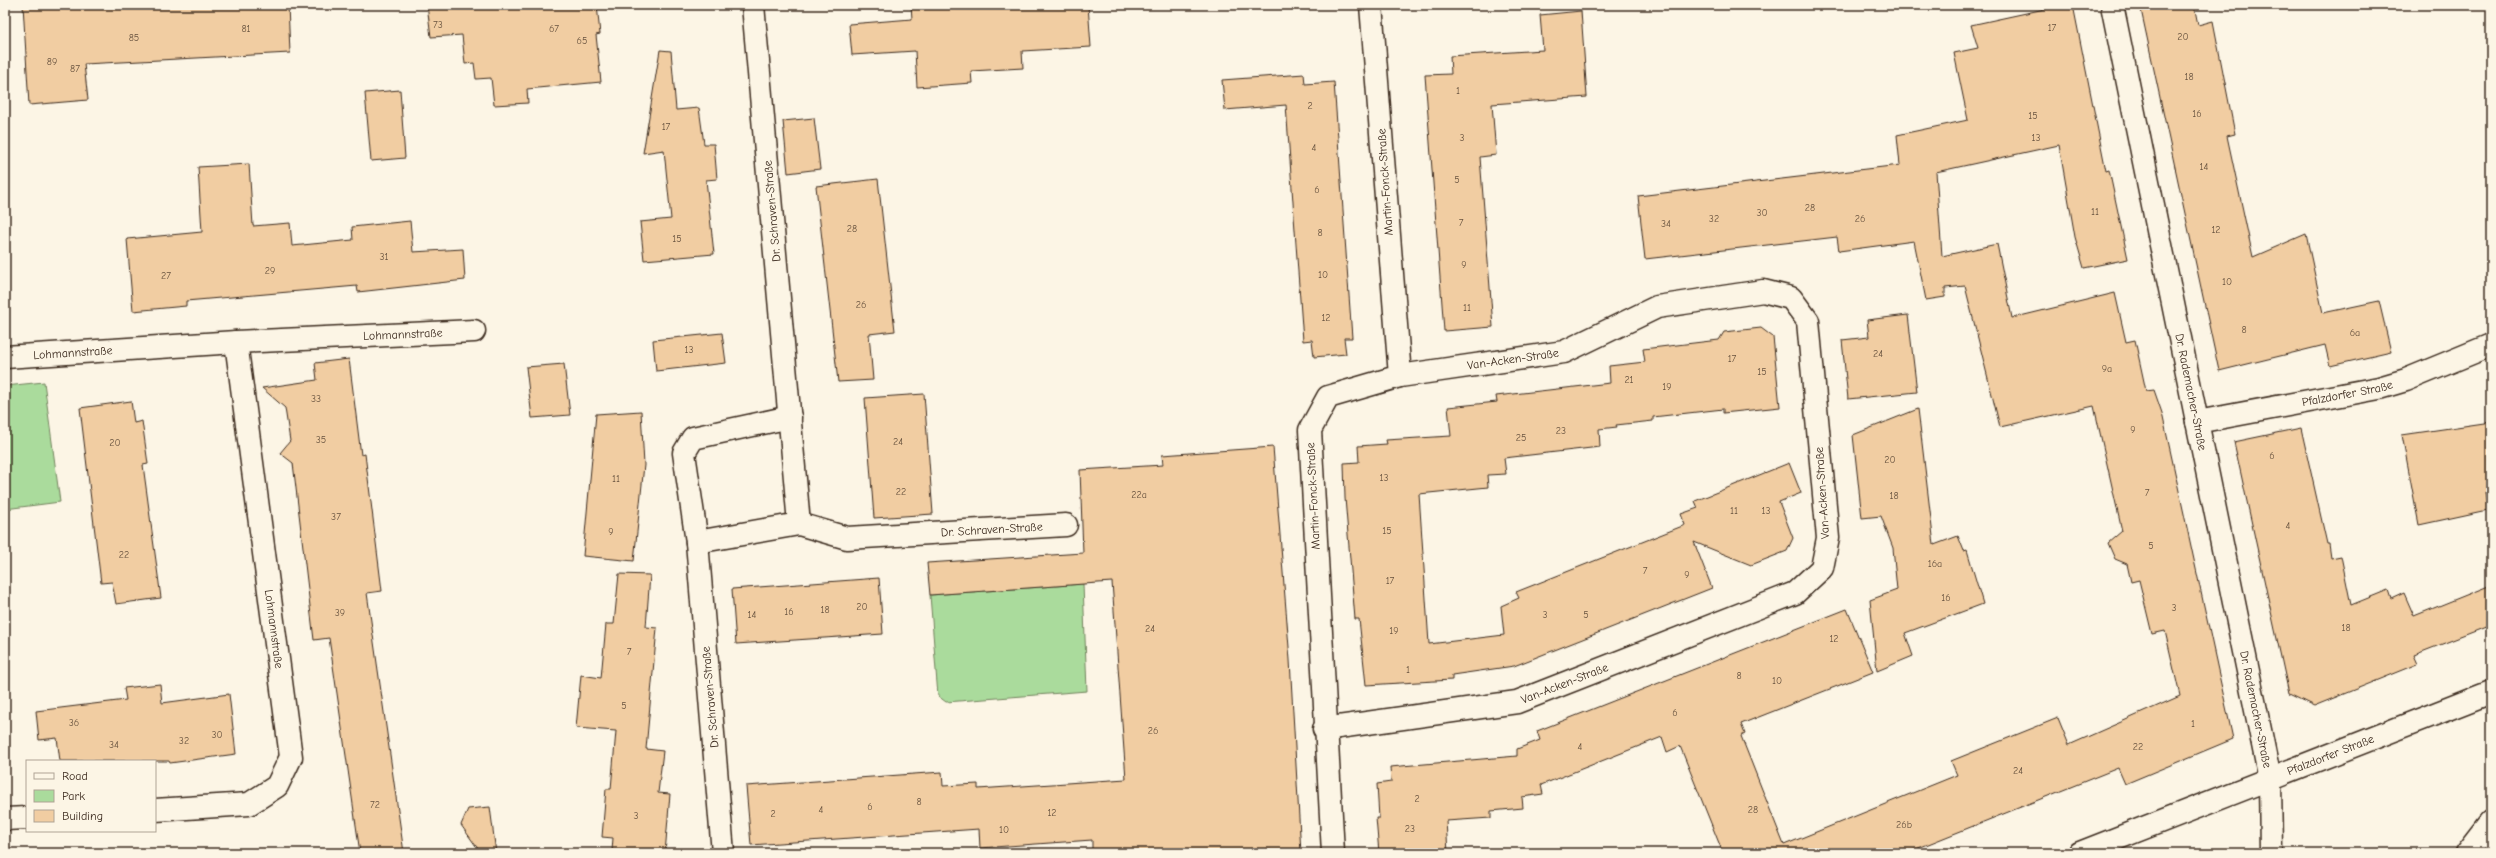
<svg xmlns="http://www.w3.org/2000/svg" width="2496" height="858" font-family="'Comic Neue',sans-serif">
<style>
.green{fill:#aadb9c;stroke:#72825d}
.building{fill:#f1cda2;stroke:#3b2a1e}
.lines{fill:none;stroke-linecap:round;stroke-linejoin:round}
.street-casing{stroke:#3b2a1e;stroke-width:25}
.street{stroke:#fcf5e5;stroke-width:22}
.labels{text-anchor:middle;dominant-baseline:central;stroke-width:3;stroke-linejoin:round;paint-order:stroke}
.number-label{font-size:10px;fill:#68533f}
.street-label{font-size:12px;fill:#3b2a1e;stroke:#fcf5e5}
</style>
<rect width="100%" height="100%" fill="#fcf5e5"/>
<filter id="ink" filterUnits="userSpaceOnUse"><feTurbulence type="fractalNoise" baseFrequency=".025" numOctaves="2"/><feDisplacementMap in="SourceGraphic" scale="8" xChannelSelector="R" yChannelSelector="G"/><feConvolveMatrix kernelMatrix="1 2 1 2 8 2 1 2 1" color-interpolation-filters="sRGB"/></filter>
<g filter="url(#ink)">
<!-- green -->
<g class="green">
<path d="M44 382 60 502 5 509V386Z"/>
<path d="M1083 584 1087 691 946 702 938 696 930 595Z"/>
</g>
<!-- building -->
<g class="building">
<path d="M23 5H288L290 53 84 64 88 100 29 105Z"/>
<path d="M427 5H597L600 34 596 35 601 82 527 89 528 103 494 105 491 78 476 79 474 63 465 64 462 35 431 37Z"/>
<path d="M911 5H1088L1091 47 1022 51 1023 68 971 71 972 83 917 87 915 51 852 55 849 24 912 19Z"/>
<path d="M2063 5H2073L2106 171 2109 170 2128 259 2084 268 2075 237 2059 145 1936 172 1942 256 1997 244 2012 318 2115 293 2126 342 2135 340 2146 391 2154 390 2162 413 2233 739 2125 784 2118 768 1906 853H1723L1680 746 1667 752 1662 737 1541 785 1543 794 1522 797 1523 808 1491 811V818L1446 821 1448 853H1379L1376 818H1379L1377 784 1391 782 1390 767 1517 756V749L1540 740 1537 731 1847 609 1873 672 1741 724 1745 734 1741 736 1784 845 1957 775 1951 761 2058 718 2069 745 2180 696 2165 631 2152 634 2139 580 2131 582 2127 564 2115 559 2108 543 2122 531 2094 406 2000 427 1965 286 1945 288V297L1926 300 1914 241 1839 251 1837 237 1645 259 1638 196 1900 165 1897 135 1968 120 1954 53 1978 48 1971 25Z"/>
<path d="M2140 5H2194L2198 25 2213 21 2235 134 2227 136 2253 257 2306 234 2323 313 2379 301 2391 352 2330 366 2325 345 2219 371Z"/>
<path d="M1581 11 1587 97 1492 104 1496 155 1480 157 1493 327 1444 331 1425 75 1451 74 1450 56 1543 50 1540 15Z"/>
<path d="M660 50 671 51 676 110 699 108 704 144H714L717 179 706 180 714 254 644 260 640 222 671 219 664 150 643 153Z"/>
<path d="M1304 74 1305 84 1334 82 1352 338H1344L1346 354 1314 357 1312 340 1303 341 1286 105 1225 110 1222 80Z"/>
<path d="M400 90 405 158 371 161 365 93Z"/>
<path d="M814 118 820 169 788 173 783 121Z"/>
<path d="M249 164 253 226 290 223 292 246 353 240 352 227 410 221 413 252 463 249 465 280 358 292 357 286 186 301V306L133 311 127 239 202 232 198 167Z"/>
<path d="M878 179 895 331 869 334 873 380 838 382 816 186Z"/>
<path d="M1908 315 1917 392 1848 399 1842 340 1869 337 1867 320Z"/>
<path d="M1761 328 1773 337 1780 407 1723 413V409L1653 417V421L1616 425 1617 427 1599 429 1600 447 1504 458 1506 474 1487 475 1488 487 1419 494 1429 644 1504 635 1501 606 1519 598 1516 592 1685 525 1681 514 1698 508 1695 501 1789 463 1801 493 1779 502 1793 538 1787 551 1751 565 1694 542 1712 588 1514 666 1452 675V680L1366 685 1359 619H1355L1345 498 1344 463 1359 462 1358 446 1387 444 1386 440 1451 436 1448 407 1497 402 1496 396 1610 383 1609 366 1645 362 1643 349 1719 340 1724 332Z"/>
<path d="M722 333 726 363 656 371 653 340Z"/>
<path d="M349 359 361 455 365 454 382 591 367 593 404 853H360L329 638 314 640 293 463 280 453 290 441 285 408 262 388 317 380 315 363Z"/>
<path d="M564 364 570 415 532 418 526 367Z"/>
<path d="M924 394 933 514 874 518 865 398Z"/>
<path d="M131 401 134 423 142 421 148 464 143 465 161 598 116 604 112 582 101 583 80 408Z"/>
<path d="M1918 409 1934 545 1958 536 1964 551 1967 550 1983 604 1905 633 1913 656 1877 671 1870 600 1897 590 1893 548 1881 516 1862 518 1853 435Z"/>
<path d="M641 411 644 465 634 561 583 556 596 414Z"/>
<path d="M2491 422V491L2485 492 2488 510 2419 525 2402 435Z"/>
<path d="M2301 428 2327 544H2329L2331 558 2341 556 2351 605 2388 590 2391 599 2404 593 2414 616 2491 585V625L2414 655 2418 664 2314 706 2289 694 2234 442Z"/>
<path d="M1273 447 1290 660 1301 853H1271V850L1229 853H1092V840L980 848 979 829 751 845 746 786 942 772 943 786 978 784V789L1126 779 1112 582 930 595 927 563 1083 553 1080 470 1163 465 1162 455Z"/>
<path d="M619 574 650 575 646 627 657 628 646 749 663 751 658 793 670 794 665 853H614L612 851 613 838 602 837 606 789H611L616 731 576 728 581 675 601 678 606 624H614Z"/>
<path d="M879 578 883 634 736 644 732 589Z"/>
<path d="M160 684 162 703 229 694 236 754 170 763 169 761H60L57 738 39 740 36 711 126 700 124 688Z"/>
<path d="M490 807 496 853H481L461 825 468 809Z"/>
</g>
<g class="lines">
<defs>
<g id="street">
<path id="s1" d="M2112 5 2270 779 2271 853"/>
<path id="s2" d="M236 342 474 331"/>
<path id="s3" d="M5 357 236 342 291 757 277 786 249 804 155 810"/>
<path id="s4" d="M2197 422 2379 388 2406 380 2491 345"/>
<path id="s5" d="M799 524 847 538 1066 525"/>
<path d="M697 542 799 524 753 5"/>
<path id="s6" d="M1324 729 1517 702 1795 593 1822 568 1828 538 1808 321 1791 298 1763 291 1657 307 1564 352 1400 376"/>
<path d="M5 819 27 818"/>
<path d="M723 853 697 542 684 453 693 438 790 417"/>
<path d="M1333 853 1310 430 1328 397 1400 376 1371 5"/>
<path id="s7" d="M2080 853 2491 692"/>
<path d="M2467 853 2491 822"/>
</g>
</defs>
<!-- street casing -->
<use href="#street" class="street-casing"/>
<!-- street -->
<use href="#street" class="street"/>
</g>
</g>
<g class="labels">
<!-- number labels -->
<g class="number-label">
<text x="438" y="25">73</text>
<text x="2052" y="28">17</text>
<text x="246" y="29">81</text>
<text x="554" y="29">67</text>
<text x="2183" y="37">20</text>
<text x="134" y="38">85</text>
<text x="582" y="41">65</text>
<text x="52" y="62">89</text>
<text x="75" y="69">87</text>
<text x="2189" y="77">18</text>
<text x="1458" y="91">1</text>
<text x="1310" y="106">2</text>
<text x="2197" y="114">16</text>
<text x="2033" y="116">15</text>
<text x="666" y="127">17</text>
<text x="1462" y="138">3</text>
<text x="2036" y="138">13</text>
<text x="1314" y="148">4</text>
<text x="2204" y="167">14</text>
<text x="1457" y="180">5</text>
<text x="1317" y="190">6</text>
<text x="1810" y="208">28</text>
<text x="2095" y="212">11</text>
<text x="1762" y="213">30</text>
<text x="1714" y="219">32</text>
<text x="1860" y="219">26</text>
<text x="1461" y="223">7</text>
<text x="1666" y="224">34</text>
<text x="852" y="229">28</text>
<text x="2216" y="230">12</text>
<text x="1320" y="233">8</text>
<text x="677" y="239">15</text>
<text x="384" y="257">31</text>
<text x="1464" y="265">9</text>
<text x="270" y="271">29</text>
<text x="1323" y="275">10</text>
<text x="166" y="276">27</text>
<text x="2227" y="282">10</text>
<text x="861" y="305">26</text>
<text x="1467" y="308">11</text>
<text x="1326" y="318">12</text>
<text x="2244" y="330">8</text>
<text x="2355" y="333">6a</text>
<text x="689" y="350">13</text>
<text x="1878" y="354">24</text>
<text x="1732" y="359">17</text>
<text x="2107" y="369">9a</text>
<text x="1762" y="372">15</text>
<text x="1629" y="380">21</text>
<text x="1667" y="387">19</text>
<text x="316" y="399">33</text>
<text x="2133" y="430">9</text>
<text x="1561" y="431">23</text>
<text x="1521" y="438">25</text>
<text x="321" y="440">35</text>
<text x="898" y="442">24</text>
<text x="115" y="443">20</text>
<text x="2272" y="456">6</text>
<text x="1890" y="460">20</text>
<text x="1384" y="478">13</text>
<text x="616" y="479">11</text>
<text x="901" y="492">22</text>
<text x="2147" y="493">7</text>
<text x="1139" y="495">22a</text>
<text x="1894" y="496">18</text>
<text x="1734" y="511">11</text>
<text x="1766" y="511">13</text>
<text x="336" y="517">37</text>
<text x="2288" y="526">4</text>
<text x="1387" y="531">15</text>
<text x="611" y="532">9</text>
<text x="2151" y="546">5</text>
<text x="124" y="555">22</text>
<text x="1935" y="564">16a</text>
<text x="1645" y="571">7</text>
<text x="1687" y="575">9</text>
<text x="1390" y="581">17</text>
<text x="1946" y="598">16</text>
<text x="862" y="607">20</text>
<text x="2174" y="608">3</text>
<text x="825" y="610">18</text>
<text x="789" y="612">16</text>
<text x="340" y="613">39</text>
<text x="752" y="615">14</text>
<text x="1545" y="615">3</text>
<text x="1586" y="615">5</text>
<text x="2346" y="628">18</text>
<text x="1150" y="629">24</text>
<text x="1394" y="631">19</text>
<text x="1834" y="639">12</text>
<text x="629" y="652">7</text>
<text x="1408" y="670">1</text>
<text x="1739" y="676">8</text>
<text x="1777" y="681">10</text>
<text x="624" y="706">5</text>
<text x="1675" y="713">6</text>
<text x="74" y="723">36</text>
<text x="2193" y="724">1</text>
<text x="1153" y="731">26</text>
<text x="217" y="735">30</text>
<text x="184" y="741">32</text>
<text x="114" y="745">34</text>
<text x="1580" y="747">4</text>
<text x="2138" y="747">22</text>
<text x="2018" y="771">24</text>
<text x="1417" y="799">2</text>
<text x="919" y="802">8</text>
<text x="375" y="805">72</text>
<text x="870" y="807">6</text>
<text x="821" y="810">4</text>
<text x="1753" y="810">28</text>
<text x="1052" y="813">12</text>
<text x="773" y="814">2</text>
<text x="636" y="816">3</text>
<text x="1904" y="825">26b</text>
<text x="1410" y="829">23</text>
<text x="1004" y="830">10</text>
</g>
<!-- street labels -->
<g class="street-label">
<text transform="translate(1385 182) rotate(-94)">Martin-Fonck-Straße</text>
<text transform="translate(772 211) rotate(-95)">Dr. Schraven-Straße</text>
<text stroke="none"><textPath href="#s2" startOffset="167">Lohmannstraße</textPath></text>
<text stroke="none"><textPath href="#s3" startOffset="68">Lohmannstraße</textPath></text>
<text transform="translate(1513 359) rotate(-8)">Van-Acken-Straße</text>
<text stroke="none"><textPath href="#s1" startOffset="395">Dr. Rademacher-Straße</textPath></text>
<text stroke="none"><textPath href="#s4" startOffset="153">Pfalzdorfer Straße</textPath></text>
<text transform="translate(1822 493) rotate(-94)">Van-Acken-Straße</text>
<text transform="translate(1313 496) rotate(-93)">Martin-Fonck-Straße</text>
<text stroke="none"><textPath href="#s5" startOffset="195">Dr. Schraven-Straße</textPath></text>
<text stroke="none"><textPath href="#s3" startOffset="521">Lohmannstraße</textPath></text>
<text stroke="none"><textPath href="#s6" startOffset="246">Van-Acken-Straße</textPath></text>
<text transform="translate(710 697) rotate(-95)">Dr. Schraven-Straße</text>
<text stroke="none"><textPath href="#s1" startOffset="719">Dr. Rademacher-Straße</textPath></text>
<text stroke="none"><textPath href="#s7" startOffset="269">Pfalzdorfer Straße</textPath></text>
</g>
</g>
<!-- margin -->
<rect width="2496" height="858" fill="none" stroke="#fcf5e5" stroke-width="20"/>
<rect x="10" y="10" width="2476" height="838" fill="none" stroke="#3b2a1e" stroke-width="1.5" filter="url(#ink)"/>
<!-- legend -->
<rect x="26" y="760" width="130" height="72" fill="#fcf5e5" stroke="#afa495"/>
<rect x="34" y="773" width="20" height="6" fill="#fcf5e5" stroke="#afa495"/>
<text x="62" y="780" font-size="12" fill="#3b2a1e">Road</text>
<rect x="34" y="790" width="20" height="12" fill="#aadb9c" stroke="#afa495"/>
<text x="62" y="800" font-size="12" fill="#3b2a1e">Park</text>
<rect x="34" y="810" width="20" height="12" fill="#f1cda2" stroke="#afa495"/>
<text x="62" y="820" font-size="12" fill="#3b2a1e">Building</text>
</svg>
